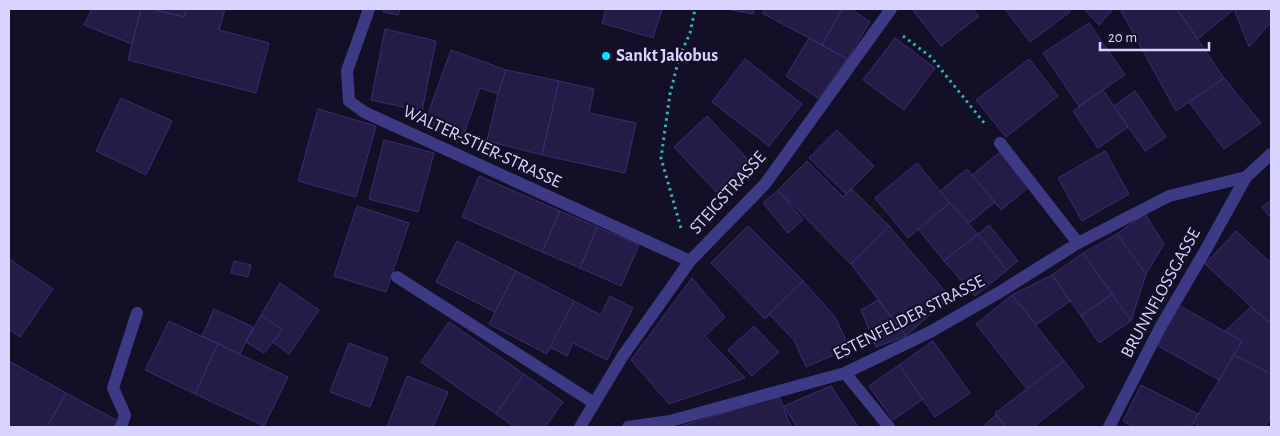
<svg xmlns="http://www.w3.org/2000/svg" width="1280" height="436" font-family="'Alegreya Sans',sans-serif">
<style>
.building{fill:#241b47;stroke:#3b2d73}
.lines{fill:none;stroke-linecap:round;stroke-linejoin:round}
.path{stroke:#2fb8b0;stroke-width:3;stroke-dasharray:2.5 4;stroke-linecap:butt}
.lane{stroke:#3d3a85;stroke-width:12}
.street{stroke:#3d3a85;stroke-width:12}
.poi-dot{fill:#00e5ff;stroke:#130f26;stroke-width:2}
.labels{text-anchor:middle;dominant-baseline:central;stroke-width:4.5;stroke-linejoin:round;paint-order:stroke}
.poi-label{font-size:18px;font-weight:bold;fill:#d9d4ff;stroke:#130f26;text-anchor:start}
.street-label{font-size:18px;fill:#d9d4ff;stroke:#130f26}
</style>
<rect width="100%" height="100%" fill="#130f26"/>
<!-- building -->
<g class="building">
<path d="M92 9H141L132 44 84 25Z"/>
<path d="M141 9H152L184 17 186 9H225L219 30 269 43 256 93 128 60Z"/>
<path d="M152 9H186L184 17Z"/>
<path d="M384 9H400L398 15 383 12Z"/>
<path d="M606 9H662L653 38 602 23Z"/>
<path d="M727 9H754L753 14Z"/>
<path d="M765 9H842L822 45 762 13Z"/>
<path d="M842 9H851L870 22 847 59 822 45Z"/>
<path d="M912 9H973L979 16 941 46Z"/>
<path d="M1005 9H1068L1070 12 1030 42Z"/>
<path d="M1084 9H1113L1099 25Z"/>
<path d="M1120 9H1177L1224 78 1176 111Z"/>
<path d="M1177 9H1234L1198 39Z"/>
<path d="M1234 9H1271V22L1249 47Z"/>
<path d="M1089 23 1125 75 1079 106 1043 53Z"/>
<path d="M385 29 436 41 422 111 371 100Z"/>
<path d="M809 38 847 59 818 98 786 76Z"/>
<path d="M895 38 935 68 904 110 863 80Z"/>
<path d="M451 50 506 70 498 94 480 88 462 139 424 125Z"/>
<path d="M745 59 802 104 769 146 712 102Z"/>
<path d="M1029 59 1058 96 1006 137 976 100Z"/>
<path d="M506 70 559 81 542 155 487 141 498 94Z"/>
<path d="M1224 78 1261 123 1224 149 1189 102Z"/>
<path d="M559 81 594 89 589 113 636 123 625 173 542 155Z"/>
<path d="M1103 90 1128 127 1098 148 1073 111Z"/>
<path d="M1135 91 1166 137 1145 151 1114 106Z"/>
<path d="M121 98 172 121 146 175 96 151Z"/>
<path d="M318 109 376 126 356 197 298 181Z"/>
<path d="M707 116 753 165 719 195 674 147Z"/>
<path d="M837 130 874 166 846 194 809 158Z"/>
<path d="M384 140 434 153 418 212 369 199Z"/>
<path d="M1105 151 1129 194 1082 221 1058 178Z"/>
<path d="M1000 152 1029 187 1001 210 972 175Z"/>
<path d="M807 161 843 197 852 189 889 226 851 264 778 190Z"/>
<path d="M917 163 950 203 908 238 875 198Z"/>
<path d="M967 169 995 202 968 224 940 191Z"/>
<path d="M479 176 560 211 542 252 462 217Z"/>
<path d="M778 190 803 220 788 233 763 203Z"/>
<path d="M1271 200V218L1262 207Z"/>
<path d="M950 203 978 234 944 261 918 229Z"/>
<path d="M357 206 409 223 386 292 334 276Z"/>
<path d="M560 211 597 227 580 268 542 252Z"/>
<path d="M1145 214 1164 244 1146 274 1117 234Z"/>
<path d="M989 225 1018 261 1007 270 978 234Z"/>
<path d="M748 226 803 281 765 319 711 263Z"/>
<path d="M889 226 950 297 906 336 851 264Z"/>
<path d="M597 227 639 245 621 286 580 268Z"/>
<path d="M1236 231 1271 263V319L1268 322 1205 264Z"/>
<path d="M978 234 1007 270 975 296 944 261Z"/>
<path d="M1117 234 1146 274 1131 321 1083 253Z"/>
<path d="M457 241 516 271 495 312 436 282Z"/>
<path d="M1083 253 1112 294 1081 316 1052 275Z"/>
<path d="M9 259 53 289 20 337 9 329Z"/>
<path d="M234 261 251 265 248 277 231 273Z"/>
<path d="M516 271 574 301 547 354 489 324Z"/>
<path d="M1052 275 1070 301 1036 325 1012 295Z"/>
<path d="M692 278 725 317 705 336 745 378 669 404 631 360Z"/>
<path d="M803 281 835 317 850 348 806 367 794 340 769 314Z"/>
<path d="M280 283 319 310 289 354 273 342 282 330 261 315Z"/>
<path d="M1112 294 1131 321 1099 343 1081 316Z"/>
<path d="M1012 295 1064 361 1027 389 976 324Z"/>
<path d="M610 296 633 308 607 360 573 343 567 356 550 347 574 301 601 315Z"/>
<path d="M878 300 906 336 876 347 861 310Z"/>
<path d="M1178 305 1242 341 1219 380 1155 344Z"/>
<path d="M1251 307 1268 322 1271 319V374L1234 355 1242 341 1225 331Z"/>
<path d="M214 309 253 327 240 354 202 336Z"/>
<path d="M261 315 282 330 264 353 246 342Z"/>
<path d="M169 321 218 344 195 394 145 370Z"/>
<path d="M449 322 524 374 496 414 421 362Z"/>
<path d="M754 326 779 352 752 376 728 350Z"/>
<path d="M933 341 970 393 935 417 899 365Z"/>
<path d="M349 343 388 358 370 407 330 392Z"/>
<path d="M218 344 288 377 264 426 195 394Z"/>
<path d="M1234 355 1271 374V416L1265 427H1201L1193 423Z"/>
<path d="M9 361 66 393 47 427H9Z"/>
<path d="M1064 361 1084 387 1033 427H1006L995 413Z"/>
<path d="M899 365 923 399 893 420 869 386Z"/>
<path d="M524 374 563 402 545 427H515L496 414Z"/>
<path d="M407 376 448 392 433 427H387Z"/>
<path d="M1141 385 1198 414 1191 427H1134L1123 421Z"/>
<path d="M831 386 858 427H797L784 406Z"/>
<path d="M66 393 118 421 114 427H47Z"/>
<path d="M779 396 791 427H678Z"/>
<path d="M996 415 1006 427H982Z"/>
</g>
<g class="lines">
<!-- path -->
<g class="path">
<path d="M903 36 931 57 985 124"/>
<path d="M681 228 661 158 670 94 679 58 690 33 695 9"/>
</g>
<!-- lane -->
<g class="lane">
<path d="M1000 143 1078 243"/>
<path d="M397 277 594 403"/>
<path d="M845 373 889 427"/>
<path d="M121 427 125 415 113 388 137 313"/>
</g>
<!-- street -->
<g class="street">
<path d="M369 9 347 71 349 101 364 112 690 261"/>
<path d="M580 427 622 357 690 261 765 184 891 9"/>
<path d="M628 427 670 421 845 373 930 332 1000 292 1078 243 1169 196 1246 177 1271 154"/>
<path d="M1109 427 1161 326 1205 251 1246 177"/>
</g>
</g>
<!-- markers -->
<circle class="poi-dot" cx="606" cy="56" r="5"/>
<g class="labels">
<!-- poi labels -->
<g class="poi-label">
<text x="616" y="56">Sankt Jakobus</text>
</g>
<!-- street labels -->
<g class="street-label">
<text transform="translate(482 147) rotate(25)">WALTER-STIER-STRASSE</text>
<text transform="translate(728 193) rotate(-48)">STEIGSTRASSE</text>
<text transform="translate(1161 293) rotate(-61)">BRUNNFLOSSGASSE</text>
<text transform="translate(909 318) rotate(-27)">ESTENFELDER STRASSE</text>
</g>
</g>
<!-- border -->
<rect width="1280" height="436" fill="none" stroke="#d9d4ff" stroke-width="20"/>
<!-- scale -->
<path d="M1100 42v8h109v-8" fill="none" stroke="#d9d4ff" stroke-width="2.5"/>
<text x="1108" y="42" font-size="15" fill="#d9d4ff" stroke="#130f26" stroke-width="4" paint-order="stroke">20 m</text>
</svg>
